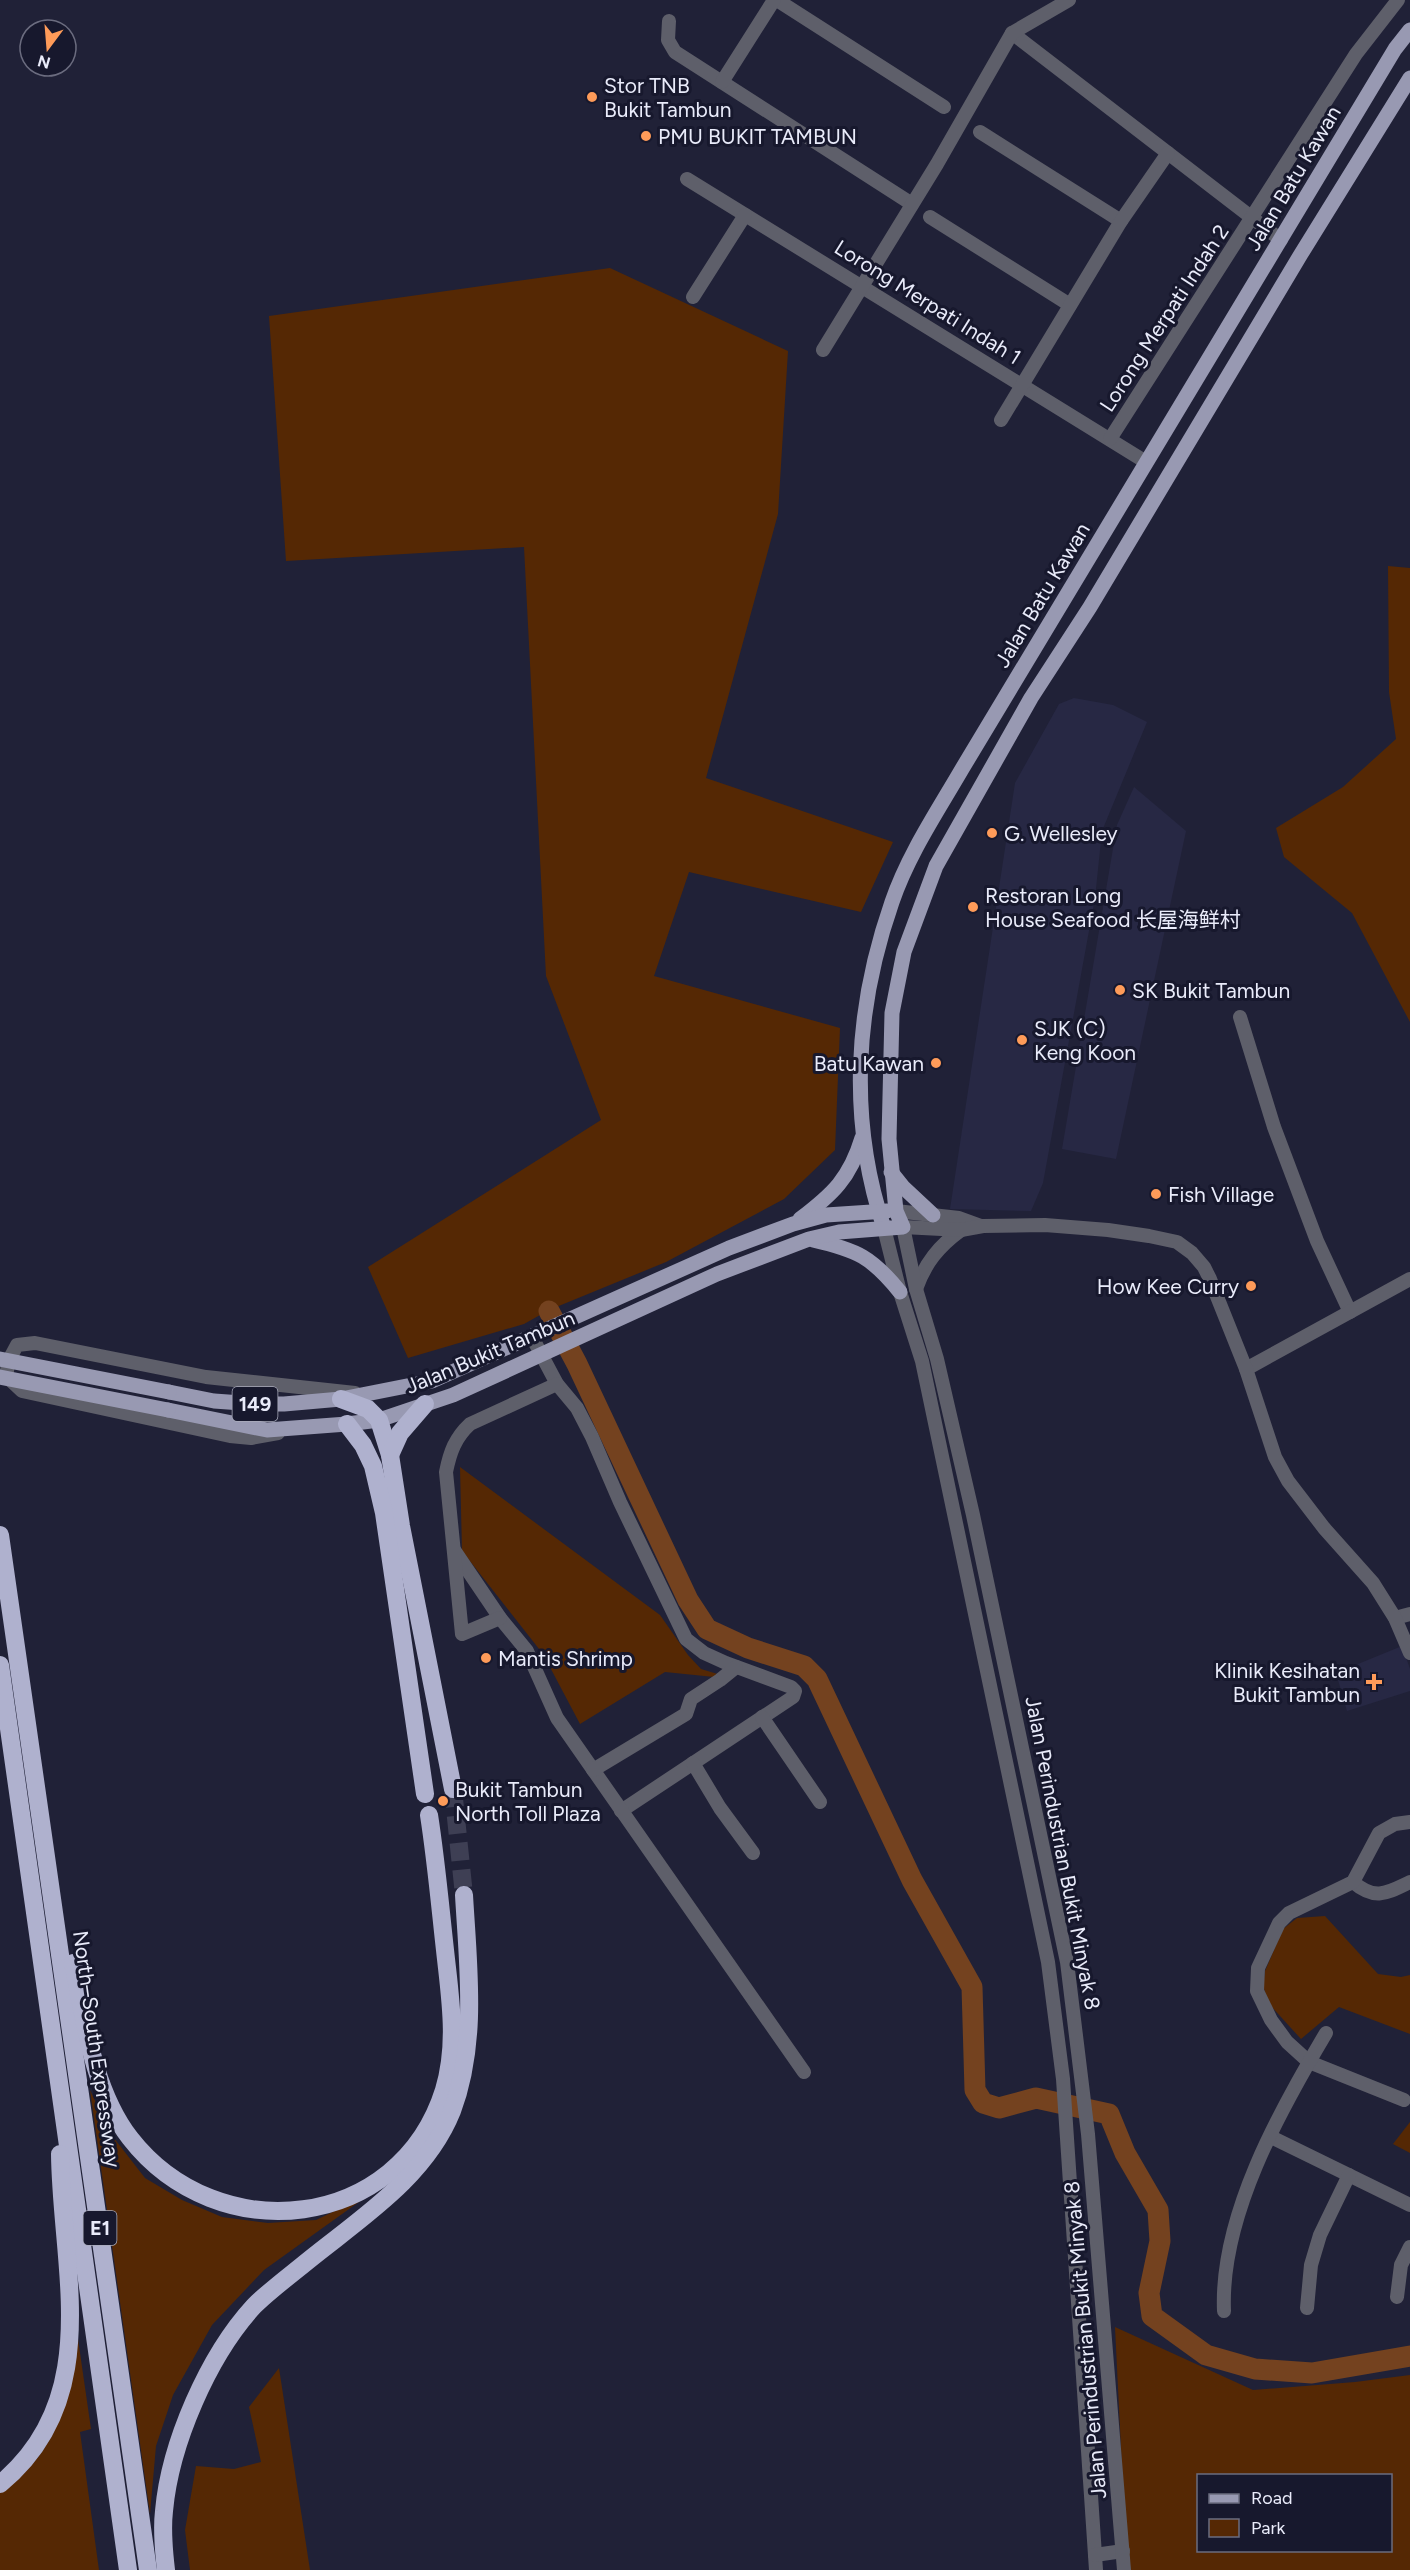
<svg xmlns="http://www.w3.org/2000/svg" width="1410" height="2570" font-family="Figtree,'Noto Sans SC',sans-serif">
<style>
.built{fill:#272844}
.green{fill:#552804;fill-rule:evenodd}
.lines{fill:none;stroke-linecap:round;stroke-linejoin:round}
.river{stroke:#74421f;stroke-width:21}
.highway-tunnel{stroke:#3e3f54;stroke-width:18;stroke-dasharray:18 9;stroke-linecap:butt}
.minor{stroke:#5e5f6a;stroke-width:14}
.major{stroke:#9899b2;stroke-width:15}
.highway{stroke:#afb1ce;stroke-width:18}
.major-bridge{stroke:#9899b2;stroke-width:15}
.poi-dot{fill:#fe9b59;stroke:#17182d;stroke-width:2}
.labels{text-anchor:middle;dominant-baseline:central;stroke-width:6;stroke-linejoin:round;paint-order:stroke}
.shield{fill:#17182d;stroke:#aaacbc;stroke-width:1.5}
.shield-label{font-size:20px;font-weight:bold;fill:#e9ebfa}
.poi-label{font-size:21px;fill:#e9ebfa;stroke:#17182d;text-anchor:start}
.street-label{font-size:21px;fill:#e9ebfa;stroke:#17182d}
</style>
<rect width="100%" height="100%" fill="#202137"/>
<!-- built -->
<g class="built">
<path d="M1074 698 1113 705 1147 722 1102 831 1095 898 1043 1183 1031 1211 950 1209 1015 783 1059 704Z"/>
<path d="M1134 787 1186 831 1116 1159 1062 1149 1117 825Z"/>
<path d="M1402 1646 1410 1669V1691L1347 1711 1336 1673Z"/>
</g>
<!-- green -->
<g class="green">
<path d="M610 268 788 351 778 514 706 778 893 842 861 912 689 872 654 976 840 1028 835 1150 784 1199 666 1262 549 1310 524 1324 408 1358 368 1267 601 1120 546 976 524 547 286 561 269 316Z"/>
<path d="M1388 566 1410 568V1022L1352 913 1284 857 1276 828 1343 787 1396 739 1389 692Z"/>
<path d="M460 1467 660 1615 688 1655 701 1669 734 1679 665 1672 580 1724 543 1654 462 1551Z"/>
<path d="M1325 1916 1378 1974 1401 1977 1410 1975V2034L1339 2007 1301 2039 1269 2004 1263 1986 1265 1971 1283 1929 1297 1918Z"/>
<path d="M90 2090 110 2133 145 2178 182 2200 222 2217 268 2223 316 2220 370 2194 264 2270 212 2325 173 2395 156 2446 150 2514Z"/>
<path d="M1410 2122V2153L1393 2144Z"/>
<path d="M1115 2327 1253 2390 1355 2382 1410 2375V2570H1127ZM1198 2476H1390V2550H1198Z"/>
<path d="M78 2339 91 2429 80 2432 99 2570H0V2491C8 2484 19 2479 26 2471 62 2435 70 2387 78 2339Z"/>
<path d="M279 2368 310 2570H190L185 2530 196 2466 234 2469 261 2462 249 2407Z"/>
</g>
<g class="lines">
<!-- river -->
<path class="river" d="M549 1311 577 1364 688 1600 707 1629 748 1648 804 1666 817 1679 912 1880 972 1987 975 2090 983 2103 999 2108 1036 2098 1109 2114 1125 2153 1158 2210 1160 2241 1149 2293 1152 2316 1206 2355 1255 2369 1312 2373 1410 2356"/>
<!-- highway-tunnel -->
<path class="highway-tunnel" d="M453 1789 464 1895"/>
<!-- minor -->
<g class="minor">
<path d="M777 0 944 107"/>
<path d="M669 21 668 40 675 52 912 204"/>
<path d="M1012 33 1281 240"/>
<path d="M722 82 774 0"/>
<path d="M980 132 1121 221"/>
<path d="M687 179 1146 462"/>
<path d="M930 217 1070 305"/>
<path d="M693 297 745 215"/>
<path d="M823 350 937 164 1012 33 1069 0"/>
<path d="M1001 420 1121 221 1168 153"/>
<path d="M1110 439 1356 54 1398 0"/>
<path d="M1240 1017 1274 1127 1317 1241 1350 1312"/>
<path d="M896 1211 959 1218 981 1226"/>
<path d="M884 1228 900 1292 922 1361 1048 1962 1063 2079 1096 2570"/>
<path d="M916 1289C925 1263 939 1246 961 1230"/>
<path d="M532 1337 557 1384 577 1408 592 1437 620 1502 686 1639 704 1653 726 1663 791 1687 795 1691 793 1697 621 1811"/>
<path d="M1246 1369 1410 1279"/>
<path d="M278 1433 251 1438 230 1436 22 1391 6 1376 9 1360 17 1345 35 1343 206 1377 355 1393"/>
<path d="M454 1550 500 1618 527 1651 557 1718 804 2072"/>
<path d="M500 1618 462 1634 446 1472C450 1452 455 1438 470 1424L557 1384"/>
<path d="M1395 1618 1410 1614"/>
<path d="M762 1717 820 1802"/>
<path d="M693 1763 720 1808 753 1853"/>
<path d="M593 1770 686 1714 691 1699 720 1680 736 1667"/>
<path d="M1353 1882C1375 1901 1387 1893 1410 1882"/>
<path d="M1404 2100 1309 2062 1287 2042 1271 2020 1257 1991 1258 1968 1279 1923 1289 1913 1353 1882 1379 1833 1395 1824 1410 1822"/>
<path d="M1271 2137 1410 2205"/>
<path d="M1397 2297 1401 2265 1410 2247"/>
<path d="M1307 2308 1311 2265 1320 2235 1349 2175"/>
<path d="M1224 2311C1220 2217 1279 2112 1326 2033"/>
<path d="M1095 2555 1123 2551"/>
<path d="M1124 2570 1088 2134 1067 1962 973 1515 937 1359 916 1289 903 1227 961 1230 983 1226 1045 1225 1108 1230 1149 1236 1177 1242 1192 1253 1204 1267 1210 1279 1246 1369 1275 1457 1288 1481 1324 1528 1373 1583 1395 1618 1410 1653"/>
</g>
<!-- major -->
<g class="major">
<path d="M891 1172 903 1187 933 1215"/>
<path d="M800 1219C833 1194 850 1178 862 1138"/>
<path d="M884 1228C848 1120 855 1008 892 902 908 855 937 812 962 769L1395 49 1410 30"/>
<path d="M813 1240C857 1250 872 1257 900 1292"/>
<path d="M169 1392 214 1401 256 1404H284L341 1399 432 1381 729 1248 793 1224 826 1215 887 1211"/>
<path d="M168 1410 267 1430 347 1424 379 1420 453 1395 717 1274 809 1239 839 1232 903 1227 896 1211 889 1139 892 1013 904 952 936 866 1031 698 1090 607 1301 254 1410 78"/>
</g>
<!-- highway -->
<g class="highway">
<path d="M341 1399 368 1409 379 1420 390 1455 401 1526 453 1789"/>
<path d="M347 1424 363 1445 373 1466 384 1513 425 1794"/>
<path d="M390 1455 400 1433 425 1404"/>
<path d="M0 1535 148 2570"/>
<path d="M0 1665 128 2570"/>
<path d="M73 1963C85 2022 93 2090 130 2138 218 2251 400 2231 444 2090 458 2043 450 1997 445 1950 440 1905 436 1860 429 1815"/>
<path d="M0 2484C105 2398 61 2268 60 2154"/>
<path d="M166 2570C164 2553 162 2528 164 2511 170 2444 208 2356 254 2306 267 2293 284 2280 299 2268 354 2222 424 2181 452 2111 478 2042 468 1966 464 1895"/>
</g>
<!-- major-bridge -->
<g class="major-bridge">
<path d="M0 1359 169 1392"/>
<path d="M0 1377 168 1410"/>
</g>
</g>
<!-- markers -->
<g class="poi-dot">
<circle cx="592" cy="97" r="6"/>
<circle cx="646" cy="136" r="6"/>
<circle cx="992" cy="833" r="6"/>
<circle cx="973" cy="907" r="6"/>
<circle cx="1120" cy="990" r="6"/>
<circle cx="1022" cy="1040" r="6"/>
<circle cx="936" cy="1063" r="6"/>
<circle cx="1156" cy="1194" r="6"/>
<circle cx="1251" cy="1286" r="6"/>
<circle cx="486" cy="1658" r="6"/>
<path d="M1371 1673h6v6h6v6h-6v6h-6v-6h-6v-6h6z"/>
<circle cx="443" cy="1801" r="6"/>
</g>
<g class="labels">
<!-- shield labels -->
<g class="shield">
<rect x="232.5" y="1387" width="45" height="34" rx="4.5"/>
<rect x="83.5" y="2211" width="33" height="34" rx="4.5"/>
</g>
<g class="shield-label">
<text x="255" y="1404">149</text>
<text x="100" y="2228">E1</text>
</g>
<!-- poi labels -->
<g class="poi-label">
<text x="604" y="85">Stor TNB<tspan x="604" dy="24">Bukit Tambun</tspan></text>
<text x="658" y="136">PMU BUKIT TAMBUN</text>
<text x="1004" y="833">G. Wellesley</text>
<text x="985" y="895">Restoran Long<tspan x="985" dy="24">House Seafood 长屋海鲜村</tspan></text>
<text x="1132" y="990">SK Bukit Tambun</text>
<text x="1034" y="1028">SJK (C)<tspan x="1034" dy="24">Keng Koon</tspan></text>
<text x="924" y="1063" text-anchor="end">Batu Kawan</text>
<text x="1168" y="1194">Fish Village</text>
<text x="1239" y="1286" text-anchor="end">How Kee Curry</text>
<text x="498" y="1658">Mantis Shrimp</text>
<text x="1360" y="1670" text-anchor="end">Klinik Kesihatan<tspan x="1360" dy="24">Bukit Tambun</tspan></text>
<text x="455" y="1789">Bukit Tambun<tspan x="455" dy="24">North Toll Plaza</tspan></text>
</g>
<!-- street labels -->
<g class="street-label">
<text transform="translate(1293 178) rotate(-59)">Jalan Batu Kawan</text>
<text transform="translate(928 302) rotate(32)">Lorong Merpati Indah 1</text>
<text transform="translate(1164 318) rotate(-57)">Lorong Merpati Indah 2</text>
<text transform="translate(1042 595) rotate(-59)">Jalan Batu Kawan</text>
<text transform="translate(490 1352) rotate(-23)">Jalan Bukit Tambun</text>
<text transform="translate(1063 1853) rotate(79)">Jalan Perindustrian Bukit Minyak 8</text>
<text transform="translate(97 2049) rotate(82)">North–South Expressway</text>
<text transform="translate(1085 2340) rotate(-95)">Jalan Perindustrian Bukit Minyak 8</text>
</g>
</g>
<!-- legend -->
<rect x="1197" y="2474" width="195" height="78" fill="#17182d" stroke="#6b6c7f" stroke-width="1.5"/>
<rect x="1209" y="2494" width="30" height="9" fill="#9899b2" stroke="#6b6c7f" stroke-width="1.5"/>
<text x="1251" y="2504" font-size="18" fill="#e9ebfa">Road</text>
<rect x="1209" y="2519" width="30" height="18" fill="#552804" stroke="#6b6c7f" stroke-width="1.5"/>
<text x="1251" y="2534" font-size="18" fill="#e9ebfa">Park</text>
<!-- north arrow -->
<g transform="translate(48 48) rotate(196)"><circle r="28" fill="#17182d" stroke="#6b6c7f" stroke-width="1.5"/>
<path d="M0-4.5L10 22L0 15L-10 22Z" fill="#fe9b59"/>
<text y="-9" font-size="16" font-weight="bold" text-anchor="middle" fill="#e9ebfa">N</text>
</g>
</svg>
